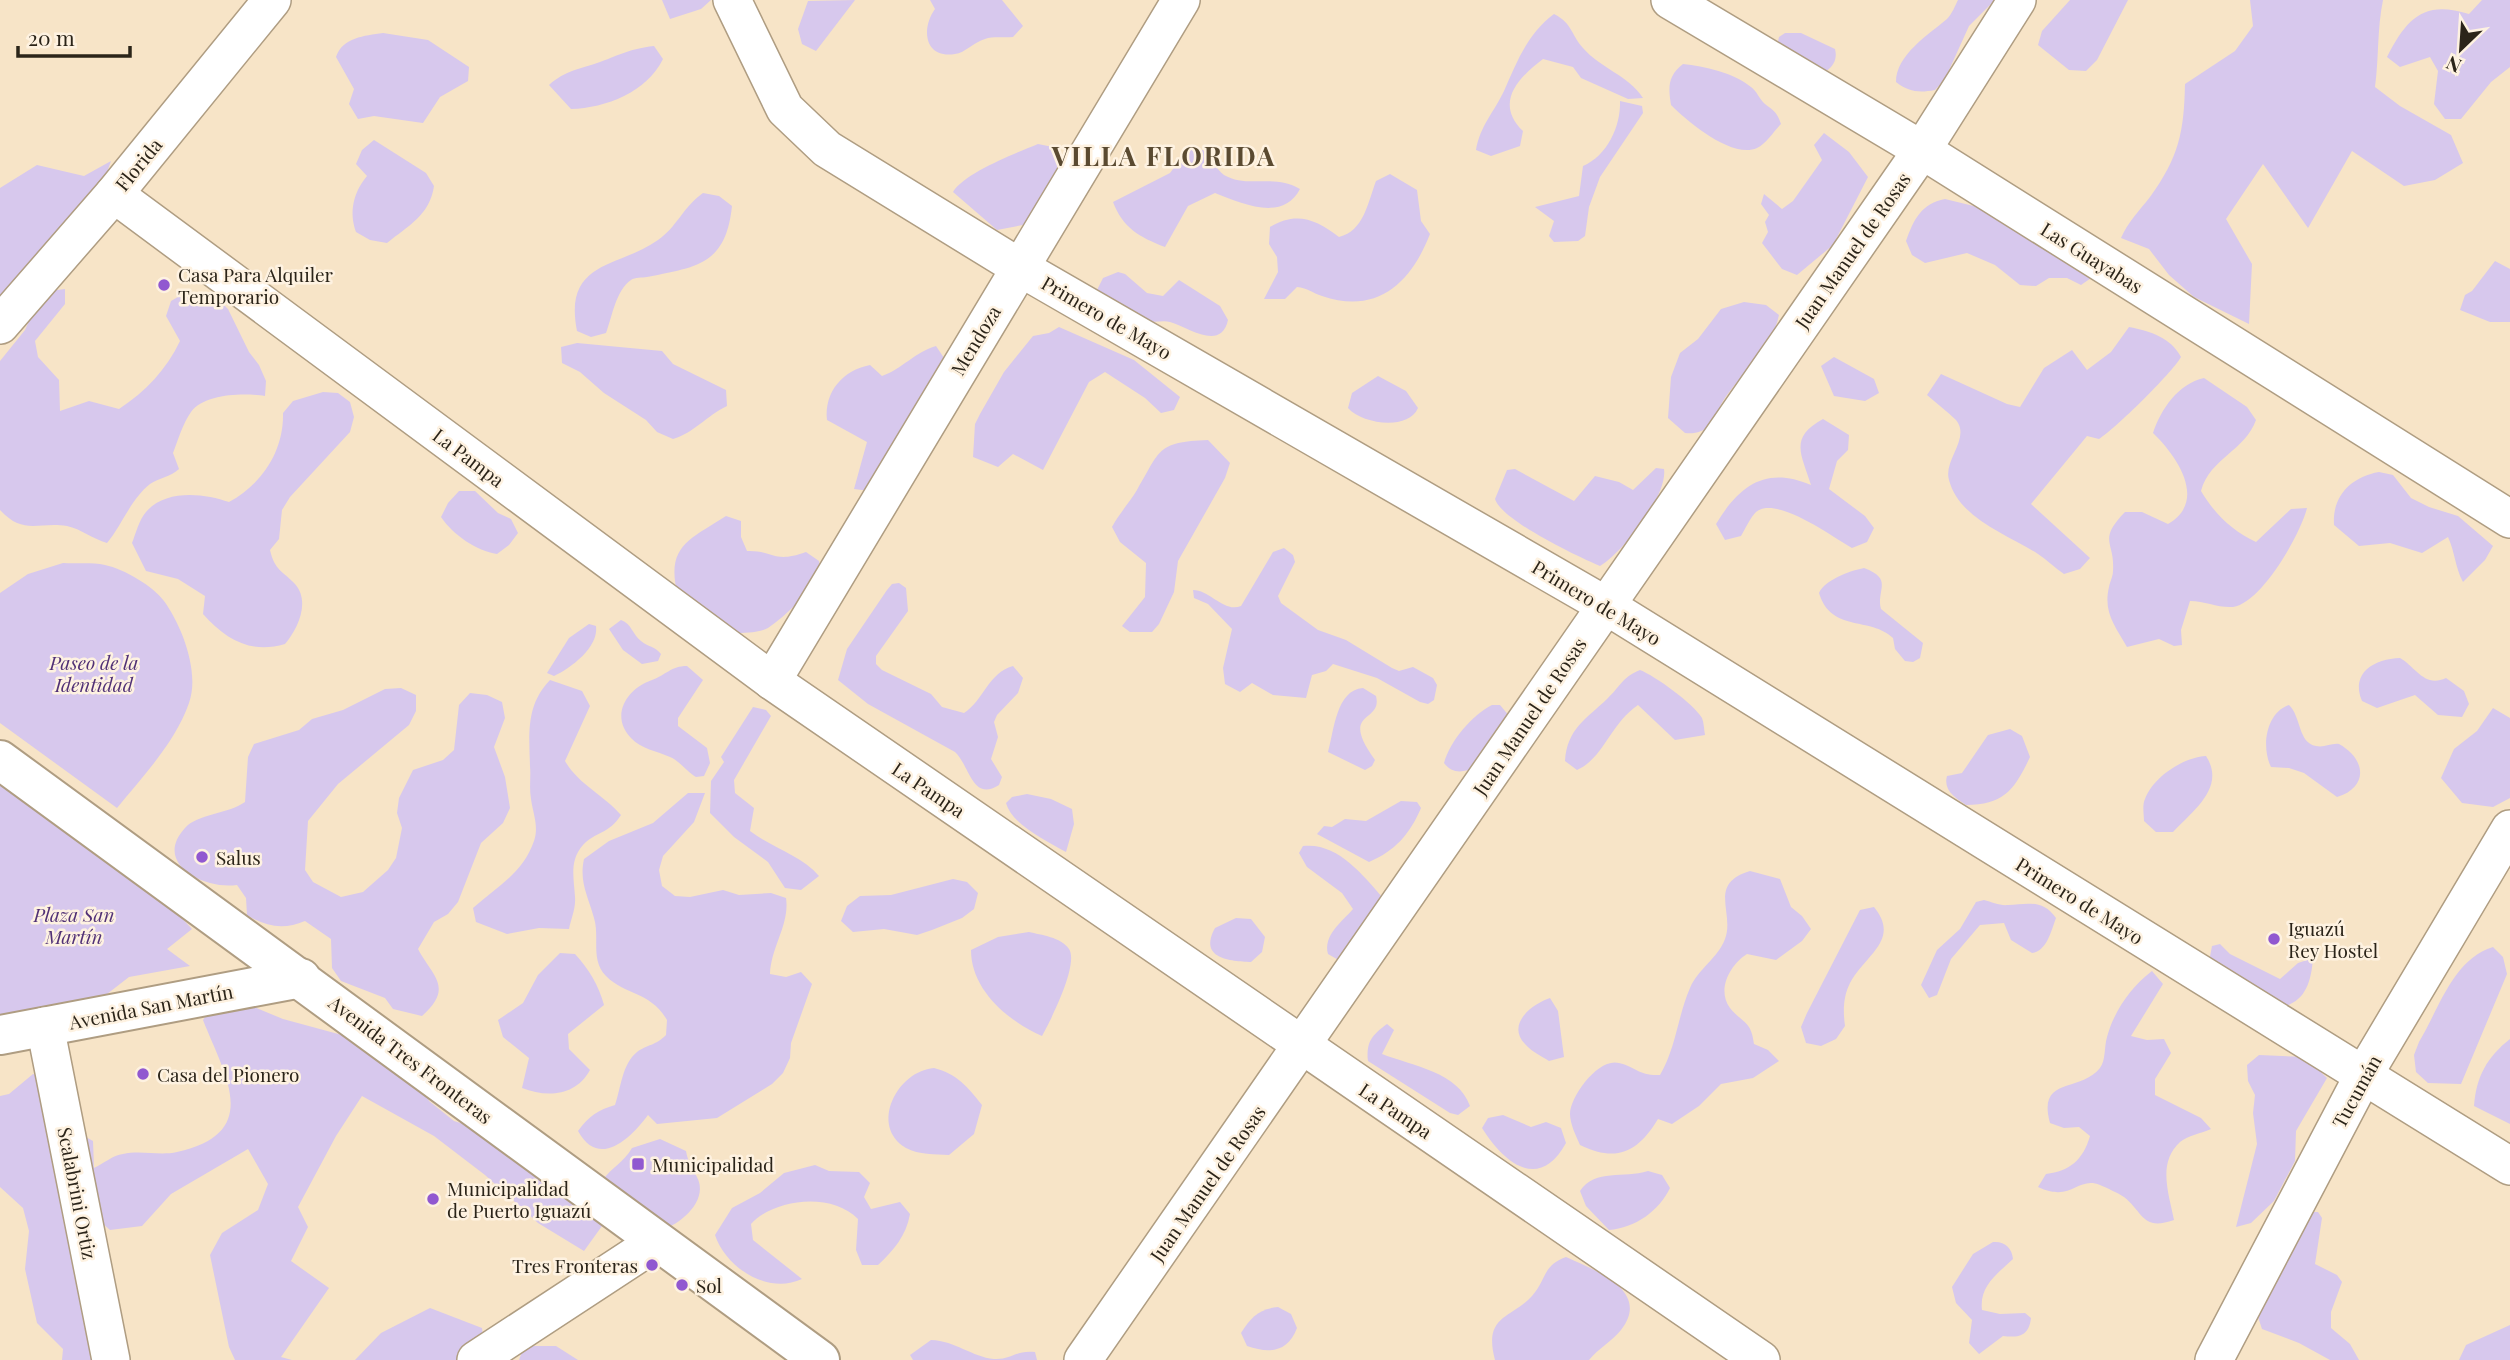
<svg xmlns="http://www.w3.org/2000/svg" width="2510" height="1360" font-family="'Playfair Display',serif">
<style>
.green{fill:#d7c8ed}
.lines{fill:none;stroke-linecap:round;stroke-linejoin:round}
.minor-casing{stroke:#af9d82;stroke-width:40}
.secondary-casing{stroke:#af9d82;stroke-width:42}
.minor{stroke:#fff;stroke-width:37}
.secondary{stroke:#fff;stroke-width:38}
.poi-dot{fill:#9158d0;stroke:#fef2e1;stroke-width:2.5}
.labels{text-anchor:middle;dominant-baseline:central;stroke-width:5;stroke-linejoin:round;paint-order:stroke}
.street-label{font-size:19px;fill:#2b2419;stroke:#fef2e1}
.poi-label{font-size:19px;fill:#2b2419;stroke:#fef2e1;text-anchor:start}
.park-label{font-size:19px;font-style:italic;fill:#513176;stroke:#fef2e1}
.district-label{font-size:26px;font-weight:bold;letter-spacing:2px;fill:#5a4a31;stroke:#fef2e1}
</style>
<rect width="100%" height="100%" fill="#f7e4c7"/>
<!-- green -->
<g class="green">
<path d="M662 0H711L701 9 670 19Z"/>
<path d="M855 0 816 51 802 44 798 29 808 1Z"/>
<path d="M930 0H1002L1023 26 1013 37C1003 38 993 36 985 39 974 42 965 53 955 54 924 59 921 28 935 9Z"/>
<path d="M1958 0H1995L1969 26 1945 79 1935 90C1919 93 1909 92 1896 82 1896 55 1928 35 1947 19 1952 14 1955 6 1958 0Z"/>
<path d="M2070 0H2128L2097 60 2086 71 2069 70 2038 45 2042 31Z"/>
<path d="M2250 0H2383C2377 29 2379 58 2375 87L2400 106 2451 135 2463 163 2435 180 2404 186 2352 151 2308 228 2263 164 2226 219 2252 264 2249 324 2194 297 2169 275 2149 249 2121 238C2128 222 2139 211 2150 197 2179 157 2184 132 2185 84L2235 51 2253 26Z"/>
<path d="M2482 0H2510V67L2491 82 2461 119H2445L2434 104 2438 71 2430 57 2400 67 2387 57C2407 18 2424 0 2469 14Z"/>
<path d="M1554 14C1573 24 1570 33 1583 48 1600 68 1628 75 1643 98L1628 99 1581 78 1573 67 1543 59C1518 78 1494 103 1523 131L1520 146 1491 156 1476 150C1480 126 1494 112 1504 91 1517 62 1527 34 1554 14Z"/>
<path d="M383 33 428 40 469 67 468 81 440 97 423 123 374 116 358 119 349 104 354 89 336 57C343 37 364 36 383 33Z"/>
<path d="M1785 33H1801L1835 49C1838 61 1832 68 1822 74L1777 46 1779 37Z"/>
<path d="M654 46 663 59C647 92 606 108 571 109L549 85C566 70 580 69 600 62 622 54 629 49 654 46Z"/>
<path d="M1683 64C1704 66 1734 73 1751 87 1757 91 1759 99 1765 104 1774 111 1777 112 1781 124 1774 131 1766 144 1757 148 1732 159 1688 122 1671 105 1668 86 1668 76 1683 64Z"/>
<path d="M1620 101 1642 106 1643 113 1600 177 1589 207 1585 236 1578 241 1554 242 1549 236 1554 221 1535 207 1579 196 1583 166C1607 156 1621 126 1620 101Z"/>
<path d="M1824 133 1849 152 1868 177 1833 245 1797 275 1782 269 1762 243 1768 232 1765 222 1769 215 1761 204 1764 194 1782 209 1793 201 1822 160 1814 145Z"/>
<path d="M374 140 426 173 434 186C430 215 408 226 387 243L370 240 356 232C349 212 353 193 367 176L356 164 362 150Z"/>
<path d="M1038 144 1053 147 1063 158V166L1028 224 997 230 953 192C964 173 1016 153 1038 144Z"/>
<path d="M1188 149 1203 150C1210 157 1217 170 1224 175 1248 189 1274 173 1300 189 1283 222 1243 204 1215 193L1188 206 1165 247C1139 237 1123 228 1113 202L1170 173Z"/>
<path d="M111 161 101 189 0 316V188L37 165 84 176Z"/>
<path d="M1390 174 1417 190 1421 221 1430 234C1411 283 1377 315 1322 296 1312 293 1308 288 1297 287L1285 299H1264L1278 272 1277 257 1269 244 1270 227C1296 211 1316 219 1339 237 1364 231 1368 202 1376 181Z"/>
<path d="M703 193 719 196 732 206C726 264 698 267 647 277 642 278 635 277 631 280 616 290 612 317 606 333L591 337 577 331C563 260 619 268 658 240 677 227 683 207 703 193Z"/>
<path d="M1945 199 1990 210 2094 276 2081 285 2067 278H2049L2036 286 2020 285 1995 265 1967 253 1925 263 1912 255 1906 241C1914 219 1921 204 1945 199Z"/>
<path d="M2495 261 2510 269V322H2490L2460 310 2465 295 2472 291Z"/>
<path d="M1118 272 1125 274 1147 293 1163 296 1179 280 1220 306 1228 320C1221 352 1188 327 1170 322 1163 320 1155 323 1148 321 1131 316 1112 301 1096 292L1103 278Z"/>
<path d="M65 289V304L35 341 38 357 59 380 60 411 89 401 119 409C145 392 167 369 180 341L166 316 171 301 185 293 216 297 228 309 249 352 259 365 266 381 265 396C245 393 205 393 191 412 183 423 178 440 173 453L179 469C170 477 159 478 150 484 131 499 122 525 107 543 93 539 81 529 67 526 39 521 24 536 0 510V361L25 330 38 301 49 291Z"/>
<path d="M1744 302 1766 305 1779 315C1772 349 1741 373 1723 401 1718 409 1716 419 1710 425 1703 432 1695 434 1685 433L1668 418 1671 377 1680 353 1698 339 1721 309Z"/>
<path d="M1059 327 1134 360 1180 397 1174 410 1161 413 1145 398 1105 372 1089 382 1043 470 1013 454 998 467 973 457 975 424 980 414 1004 372 1033 336 1049 333Z"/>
<path d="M2129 327C2151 331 2171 338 2181 357 2172 373 2115 429 2099 439L2087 436 2031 504 2090 558 2080 569 2064 574C2055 568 2047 560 2038 554 2009 535 1959 519 1949 480 1943 460 1971 438 1956 420 1947 411 1936 403 1927 395L1941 374 2007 404 2020 407 2044 368 2072 350 2087 370 2111 352Z"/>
<path d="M577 343 662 351 673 364 726 390 727 406C706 416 694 433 673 439L657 432 646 420 604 393 580 372 562 363 561 347Z"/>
<path d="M936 346 944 358 939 373 870 491 854 489 867 442 827 420C824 392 843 370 870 365L882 376C902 369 915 352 936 346Z"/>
<path d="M1834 357 1874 379 1879 393 1865 401 1834 396 1821 366Z"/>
<path d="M1378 376 1406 391 1418 408C1408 431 1362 424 1348 408L1352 393Z"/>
<path d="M2204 378 2247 407 2256 420C2245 451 2210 458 2201 491 2214 513 2232 531 2256 542L2291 509 2307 508C2301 533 2262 603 2233 607 2218 608 2205 601 2190 601L2181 630 2182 645 2174 646 2159 639 2127 647C2115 626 2103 612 2109 587 2110 582 2113 576 2113 571 2115 541 2097 541 2125 512H2142L2168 524C2208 501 2177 456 2153 433 2161 409 2178 384 2204 378Z"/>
<path d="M323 392 338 393 350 402 354 417 350 432 290 497 282 510 279 539 270 550C275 571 282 570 295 584 311 602 297 630 285 644 251 654 226 640 203 614L205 596 178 579 146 571 132 543C136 533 139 520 146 512 165 489 204 493 229 502 262 484 284 451 283 413L293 401Z"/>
<path d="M1823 419 1849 435 1848 450 1837 461 1829 489 1865 516 1874 528 1867 542 1852 548C1833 537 1776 495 1756 512 1750 518 1745 529 1741 536L1725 540 1716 524C1740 484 1767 466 1811 485 1802 455 1788 438 1823 419Z"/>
<path d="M1208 440 1230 463 1225 478 1178 561 1174 592 1159 624 1152 632H1130L1122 626 1145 597 1146 563 1120 542 1112 527C1119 514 1129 503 1137 490 1161 450 1156 442 1208 440Z"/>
<path d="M1656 468 1664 469C1668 496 1622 553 1600 566 1578 557 1501 520 1495 499L1507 470 1515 469 1574 501 1595 476 1619 482 1633 490Z"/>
<path d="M2379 472 2393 475 2411 498 2429 507 2458 516 2493 546 2485 560 2463 582C2455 567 2455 552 2448 537L2422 553 2390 543 2359 546 2334 525C2332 496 2351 477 2379 472Z"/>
<path d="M459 491H475L498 513 511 519 518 533 509 545 497 554C477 551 453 535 441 517L448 503Z"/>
<path d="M726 516 741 521V537L747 551C774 550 773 564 806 552L819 561 821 576C807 594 787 615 768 628 759 633 744 633 734 633L678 596C665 546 689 540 726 516Z"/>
<path d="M1284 548 1293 555 1295 562 1278 596 1281 603 1318 630 1346 640 1392 668 1399 671 1413 667 1433 678 1437 685 1434 700 1428 704 1420 702 1377 678 1333 664 1326 671 1312 675 1306 698 1273 695 1252 683 1240 692 1225 684 1223 668 1232 629 1208 604 1194 598 1193 590C1210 590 1224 613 1241 606L1273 552Z"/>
<path d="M63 563C76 564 92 562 105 565 124 569 153 586 164 601 182 626 200 672 189 703 175 743 143 776 117 808L0 723V593L28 574Z"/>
<path d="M1864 568C1894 579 1876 590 1881 609L1923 643 1920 658 1913 662 1905 661 1895 649 1893 638C1870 616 1831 633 1819 593 1825 580 1849 571 1864 568Z"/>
<path d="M899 583 906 588 908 611 876 656V664L882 670 931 694 942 707 964 713C984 700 988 673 1013 666L1023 678 1018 693 997 715 994 722 998 737 991 759 1002 777 999 785C972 802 970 766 955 752L868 704 838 680 847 649 887 590 892 584Z"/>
<path d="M621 620C632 624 632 634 641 641 648 647 655 646 661 654L658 661 642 664 623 650 609 629Z"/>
<path d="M589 624 596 626C599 647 571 668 554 676L547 673 569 638Z"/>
<path d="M2400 658C2416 667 2424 688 2446 678L2464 691 2469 704 2462 717 2438 715 2415 695 2377 708 2362 701C2350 672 2375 659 2400 658Z"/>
<path d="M687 666 703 680 678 718V726L707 748 710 763 704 776 696 777C687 772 680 761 670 757 657 751 641 749 631 738 609 715 628 688 652 680 666 675 671 666 687 666Z"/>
<path d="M1640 670C1655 676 1693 703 1702 718 1704 723 1704 730 1705 735L1675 740 1638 705C1610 724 1604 758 1577 770L1565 761C1567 729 1586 719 1607 699 1621 686 1621 678 1640 670Z"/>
<path d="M550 680 582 691 590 706 565 761C579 785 604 795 621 815 609 834 595 832 583 845 569 861 574 878 575 897 576 908 571 919 569 929L539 928 507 934 476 922 473 908C497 887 523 873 534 841 539 826 533 814 531 799 529 788 531 777 530 766 529 733 526 705 550 680Z"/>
<path d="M401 688 416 695V711L409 725 338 784 308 821 305 870 313 882 341 897 363 892 388 870 396 858 402 828 397 813 399 798 413 770 443 760 454 750 459 705 470 693 487 695 502 702 505 718 494 747 505 777 510 808 503 823 481 843 458 902 448 914 434 922 418 949C433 977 454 987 422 1016L393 1009 385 998 341 981 332 968 331 939 305 921C284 930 266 927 247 915L246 898 237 885C205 890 152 864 185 828 197 814 228 814 245 802L248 757 254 744 299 730 312 719 343 710 385 689Z"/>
<path d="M1363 688 1376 696C1383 724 1338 709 1375 760L1372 766 1365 770 1328 752C1334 731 1336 690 1363 688Z"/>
<path d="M1492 705H1500L1510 717 1476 767C1463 773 1452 774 1444 763 1450 741 1472 715 1492 705Z"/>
<path d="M2289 705C2301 716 2298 743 2316 746 2324 748 2331 743 2339 744 2366 759 2369 787 2337 797L2304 773 2289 768 2271 767C2261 747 2266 713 2289 705Z"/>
<path d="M753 707 766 710 771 716 734 780 735 793 754 808 750 831C772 848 802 856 819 876L801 890 785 888 768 862 734 837 710 813 711 781 724 762 721 757Z"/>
<path d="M2493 708 2510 718V798L2493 807 2462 803 2441 778 2454 749 2477 731Z"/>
<path d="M2010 729 2022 736 2030 757C2015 789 2004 805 1966 805 1955 798 1943 790 1947 776L1962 773 1988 735Z"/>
<path d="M2206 756C2226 787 2194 810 2173 832H2156L2144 821C2144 815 2142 805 2145 799 2153 777 2184 757 2206 756Z"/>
<path d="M0 779 160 895 192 929 167 949 190 966 129 977 98 1001 0 1023Z"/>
<path d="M688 793H705L694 822 663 856 659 870 662 886 675 896 690 897 723 890 739 895 771 893 786 898C790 924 771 947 770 974L786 977 801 972 812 984 791 1043 790 1058 783 1073 772 1084 717 1118 657 1124 648 1115C630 1139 599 1169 578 1131 589 1116 598 1110 615 1105 621 1088 622 1064 637 1052 648 1044 655 1046 666 1035L667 1020C650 991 626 996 606 976 590 960 600 937 594 918 588 896 579 882 584 859L609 841 653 823Z"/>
<path d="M1027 794 1051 799 1072 809 1074 824 1066 852C1047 841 1012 825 1006 803L1012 797Z"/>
<path d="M1401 801 1417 802 1421 808C1410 834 1395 851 1369 862L1317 834 1324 826 1332 827 1345 819 1366 821Z"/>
<path d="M1303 846C1337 842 1362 874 1383 898L1342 962 1328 954C1323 935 1342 922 1353 909L1342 893 1307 867 1299 853Z"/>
<path d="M1750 871 1780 879 1791 907 1802 916 1811 929 1802 941 1776 960 1747 954C1731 964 1716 989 1730 1008 1743 1024 1751 1020 1754 1044L1768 1050 1779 1061 1753 1078 1721 1084 1699 1106 1672 1124 1658 1119C1638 1152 1617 1163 1580 1145 1576 1136 1570 1124 1570 1114 1570 1096 1599 1057 1619 1063 1636 1067 1639 1076 1660 1075 1676 1048 1678 1015 1690 988 1698 969 1718 958 1725 939 1735 913 1707 884 1750 871Z"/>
<path d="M953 879 967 882 978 893 974 909 962 918 932 930 917 935 884 929 853 932 841 921 847 906 860 896 891 895Z"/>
<path d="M1984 900C1992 902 2000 906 2008 905 2027 904 2043 899 2056 918 2051 931 2047 951 2032 953L2011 940 2004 923 1980 925 1951 959 1937 995 1929 998 1921 985 1937 950 1960 929 1976 902Z"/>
<path d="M1874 907C1901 940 1865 955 1850 983 1843 997 1843 1011 1845 1026L1836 1039 1821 1046 1806 1043 1801 1027 1807 1013 1860 910Z"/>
<path d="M1236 918 1251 919 1265 937 1262 952 1251 962C1230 961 1198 959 1215 928Z"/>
<path d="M1029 932C1041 935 1061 937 1069 949 1079 964 1051 1020 1042 1036 1008 1021 971 990 971 950L998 937Z"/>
<path d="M2220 944 2230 954 2280 979 2298 963 2313 958C2311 985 2304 1005 2275 1008L2209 962 2212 946Z"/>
<path d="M2493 947 2503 957 2507 974 2461 1084 2428 1083 2416 1072 2414 1055 2419 1042C2439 1009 2453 959 2493 947Z"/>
<path d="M560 953 575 954C589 969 599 986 604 1005L568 1034 569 1049 590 1070C576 1096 547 1098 522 1088L529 1058 503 1037 498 1020 523 1003 538 975Z"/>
<path d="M2152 971 2163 984 2131 1036 2147 1040 2164 1039 2171 1053 2155 1079V1095L2201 1118 2211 1129C2202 1133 2187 1136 2180 1142 2157 1163 2169 1194 2174 1220 2142 1231 2144 1213 2124 1197 2118 1193 2107 1188 2100 1185 2077 1176 2072 1203 2038 1187L2046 1174C2070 1171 2083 1160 2090 1136L2079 1127 2064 1128 2050 1123C2037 1076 2080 1093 2100 1068 2106 1060 2104 1047 2107 1037 2114 1011 2131 987 2152 971Z"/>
<path d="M220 993 283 1019 375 1044 408 1058 429 1101 454 1121 495 1134 528 1158 602 1226 584 1251 538 1223 485 1175 434 1136 362 1096 336 1136 298 1207 308 1227 291 1261 329 1288 281 1357 292 1360H235L229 1347 210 1255 222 1233 258 1210 268 1184 248 1149 171 1194 142 1226 110 1230 80 1204 92 1171 69 1196 85 1232 106 1260 125 1360H62L63 1349 37 1323 25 1269 29 1231 23 1208 0 1187V1096L9 1094 33 1074 65 1083 64 1125 93 1141 94 1168C103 1164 113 1155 123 1154 141 1150 160 1156 177 1152 264 1133 224 1074 203 1020Z"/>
<path d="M1550 998 1558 1011 1564 1057 1549 1061C1541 1056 1531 1051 1525 1044 1506 1024 1532 1004 1550 998Z"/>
<path d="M1387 1024 1394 1030 1382 1054C1413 1066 1458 1072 1470 1106L1458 1115 1450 1113 1368 1061C1366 1042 1372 1035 1387 1024Z"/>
<path d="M2510 1039V1124L2474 1106C2476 1077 2487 1057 2510 1039Z"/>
<path d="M2259 1055 2305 1057 2327 1078 2296 1131 2295 1161 2274 1201 2251 1223 2236 1227 2257 1144 2253 1113 2255 1095 2248 1081 2247 1065Z"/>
<path d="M934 1068C957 1074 968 1087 982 1105L974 1134 949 1155C935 1154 919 1155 906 1148 869 1126 897 1071 934 1068Z"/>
<path d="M1503 1115 1531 1127 1546 1122 1561 1128 1566 1143C1539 1192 1504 1163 1482 1128L1488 1118Z"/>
<path d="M660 1139 686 1151C688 1162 692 1168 697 1177 708 1198 686 1219 669 1227L602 1181C611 1168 624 1162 632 1148Z"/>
<path d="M815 1165 829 1171 859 1172 870 1183 864 1197 871 1209 900 1202 910 1214C906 1236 894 1250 878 1265H862L856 1250 858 1219C832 1192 775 1198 751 1224L753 1240 802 1279C768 1295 726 1268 715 1235L732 1208 760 1193 784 1173Z"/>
<path d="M1648 1171 1662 1175 1670 1188C1659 1211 1635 1228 1609 1230L1586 1206 1580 1191C1596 1168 1623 1179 1648 1171Z"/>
<path d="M2309 1212H2318L2322 1218 2315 1264 2337 1275 2342 1282 2331 1312V1328L2350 1344 2359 1360H2330L2299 1343 2262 1329 2257 1314Z"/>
<path d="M1993 1242C2005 1241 2012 1248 2013 1259 1998 1273 1979 1286 1982 1310L2000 1314 2025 1313 2031 1318C2029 1336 2019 1338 2003 1336L1979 1354 1969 1343 1972 1320 1956 1303 1952 1287 1973 1254Z"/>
<path d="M1566 1257C1594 1270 1652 1290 1621 1330 1612 1341 1599 1348 1589 1360H1495C1483 1315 1511 1319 1532 1296 1547 1279 1542 1266 1566 1257Z"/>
<path d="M1278 1307 1291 1314 1297 1328C1288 1352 1270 1354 1247 1346L1241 1333C1251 1317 1259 1309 1278 1307Z"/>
<path d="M430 1308 482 1328 486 1360H355L381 1333Z"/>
<path d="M2510 1325V1360H2459L2466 1345Z"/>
<path d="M931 1340C956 1341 972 1357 994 1359 1012 1360 1015 1350 1035 1352L1037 1360H913L910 1355Z"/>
<path d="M524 1346H556L578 1360H519Z"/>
</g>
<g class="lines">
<defs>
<g id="minor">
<path d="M732 0 785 109 827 149 1019 267 1605 605 2510 1166"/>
<path d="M1670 0 1922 150 2510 519"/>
<path d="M114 194 772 681 1761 1360"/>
<path d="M0 325 114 194 272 0"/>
<path d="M772 681 1181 0"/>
<path d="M45 1026 111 1360"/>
<path d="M476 1360 656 1242"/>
<path d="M1083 1360 1922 150 2017 0"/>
<path d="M2214 1360 2363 1076 2510 829"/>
</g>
<g id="secondary">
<path d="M0 760 820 1360"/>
<path d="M0 1035 301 978"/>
</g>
</defs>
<!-- minor casing -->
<use href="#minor" class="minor-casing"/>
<!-- secondary casing -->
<use href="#secondary" class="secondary-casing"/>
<!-- minor -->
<use href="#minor" class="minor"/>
<!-- secondary -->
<use href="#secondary" class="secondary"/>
</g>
<!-- markers -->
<g class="poi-dot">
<circle cx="164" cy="285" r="7"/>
<circle cx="202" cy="857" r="7"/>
<circle cx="2274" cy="939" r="7"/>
<circle cx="143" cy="1074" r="7"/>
<rect x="631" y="1157" width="14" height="14" rx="3.5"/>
<circle cx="433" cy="1199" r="7"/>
<circle cx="652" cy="1265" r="7"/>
<circle cx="682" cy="1285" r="7"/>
</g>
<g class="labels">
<!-- street labels -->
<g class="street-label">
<text transform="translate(138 164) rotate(-51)">Florida</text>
<text transform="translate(1852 250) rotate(-55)">Juan Manuel de Rosas</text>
<text transform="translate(2092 257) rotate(32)">Las Guayabas</text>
<text transform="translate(1107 317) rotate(30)">Primero de Mayo</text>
<text transform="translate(975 340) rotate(-59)">Mendoza</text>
<text transform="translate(469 457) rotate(37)">La Pampa</text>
<text transform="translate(1597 602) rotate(31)">Primero de Mayo</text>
<text transform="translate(1529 716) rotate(-56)">Juan Manuel de Rosas</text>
<text transform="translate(929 789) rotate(34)">La Pampa</text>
<text transform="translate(2080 900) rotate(32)">Primero de Mayo</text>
<text transform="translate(151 1006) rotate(-11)">Avenida San Martín</text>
<text transform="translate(411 1059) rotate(37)">Avenida Tres Fronteras</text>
<text transform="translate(2356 1091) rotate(-61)">Tucumán</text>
<text transform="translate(1396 1110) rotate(34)">La Pampa</text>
<text transform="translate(1207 1183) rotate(-55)">Juan Manuel de Rosas</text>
<text transform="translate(78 1193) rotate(79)">Scalabrini Ortiz</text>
</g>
<!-- poi labels -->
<g class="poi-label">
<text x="178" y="274">Casa Para Alquiler<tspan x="178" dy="22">Temporario</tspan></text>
<text x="216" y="857">Salus</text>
<text x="2288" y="928">Iguazú<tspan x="2288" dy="22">Rey Hostel</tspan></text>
<text x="157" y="1074">Casa del Pionero</text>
<text x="652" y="1164">Municipalidad</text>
<text x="447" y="1188">Municipalidad<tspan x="447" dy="22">de Puerto Iguazú</tspan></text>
<text x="638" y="1265" text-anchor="end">Tres Fronteras</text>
<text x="696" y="1285">Sol</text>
</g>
<!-- park labels -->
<g class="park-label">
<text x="94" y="662">Paseo de la<tspan x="94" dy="22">Identidad</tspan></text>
<text x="74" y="914">Plaza San<tspan x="74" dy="22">Martín</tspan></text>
</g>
<!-- district labels -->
<g class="district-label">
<text x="1164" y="155">VILLA FLORIDA</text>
</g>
</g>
<!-- north arrow -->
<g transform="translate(2461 49) rotate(205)" stroke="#fef2e1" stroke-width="5" paint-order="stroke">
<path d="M0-5L12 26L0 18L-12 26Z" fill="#2b2419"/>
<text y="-10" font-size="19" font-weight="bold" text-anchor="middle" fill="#2b2419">N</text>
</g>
<!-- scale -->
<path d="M18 46v10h112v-10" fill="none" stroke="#2b2419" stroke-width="3.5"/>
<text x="28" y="46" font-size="21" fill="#2b2419" stroke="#fef2e1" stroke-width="5" paint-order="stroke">20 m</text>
</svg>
